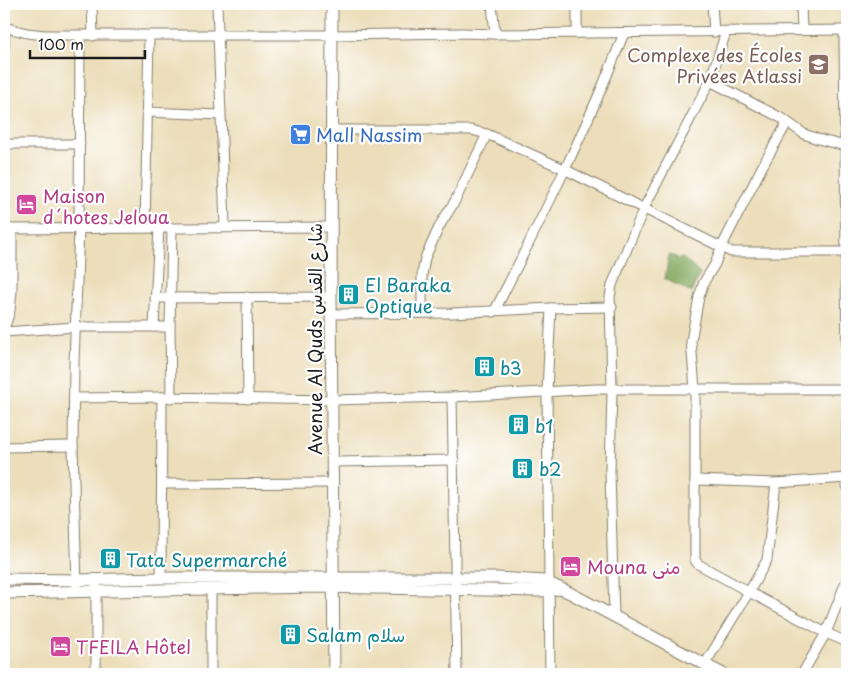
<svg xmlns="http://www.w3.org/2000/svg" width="851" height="678" font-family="'Playpen Sans','Playpen Sans Arabic',sans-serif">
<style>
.forest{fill:#83a95e;stroke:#50623d}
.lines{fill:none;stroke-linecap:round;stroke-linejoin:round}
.minor-casing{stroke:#847d6b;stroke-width:11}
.tertiary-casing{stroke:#847d6b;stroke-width:13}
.minor{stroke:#fff;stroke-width:9}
.tertiary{stroke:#fff;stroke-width:11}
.labels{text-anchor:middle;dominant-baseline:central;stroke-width:4.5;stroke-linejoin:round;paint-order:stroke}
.education-label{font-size:18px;fill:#785e54;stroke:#fff;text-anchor:end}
.shop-label{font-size:18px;fill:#366cbe;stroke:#fff;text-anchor:start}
.hotel-label{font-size:18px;fill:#b23c85;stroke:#fff;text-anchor:start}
.culture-label{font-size:18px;fill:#0d838f;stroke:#fff;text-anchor:start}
.street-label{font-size:18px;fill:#1c1c1c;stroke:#fff}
</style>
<rect width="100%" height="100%" fill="#fff"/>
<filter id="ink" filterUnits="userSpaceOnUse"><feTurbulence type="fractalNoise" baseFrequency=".02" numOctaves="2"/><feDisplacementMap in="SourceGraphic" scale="10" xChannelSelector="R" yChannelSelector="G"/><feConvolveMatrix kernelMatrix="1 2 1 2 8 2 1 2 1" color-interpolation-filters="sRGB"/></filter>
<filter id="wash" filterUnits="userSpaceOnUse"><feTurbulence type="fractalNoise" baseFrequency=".0096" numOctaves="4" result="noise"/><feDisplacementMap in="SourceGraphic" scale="20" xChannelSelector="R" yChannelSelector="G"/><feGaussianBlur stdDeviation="1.12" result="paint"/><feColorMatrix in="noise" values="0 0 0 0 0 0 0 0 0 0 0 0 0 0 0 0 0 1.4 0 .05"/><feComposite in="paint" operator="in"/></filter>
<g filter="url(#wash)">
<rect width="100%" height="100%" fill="#ecdeba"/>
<!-- forest -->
<path class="forest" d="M669 255 676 257 677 260 683 258 700 274 691 292 665 279Z"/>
</g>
<g filter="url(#ink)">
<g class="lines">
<defs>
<g id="minor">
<path d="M92 4 93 36"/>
<path d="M217 4 225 226"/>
<path d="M492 4 495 34"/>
<path d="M577 4V33"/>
<path d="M712 4 714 32"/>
<path d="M801 4 802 30"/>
<path d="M4 27 27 33 45 35H332L462 33 495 34 847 30"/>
<path d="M844 30 847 378"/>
<path d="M4 48 5 27"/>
<path d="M710 81 783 119 804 134 818 139 845 146"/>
<path d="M147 112 220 115"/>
<path d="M331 130H471L487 134 564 169 731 252H845"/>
<path d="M4 144H80"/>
<path d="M145 228 149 36"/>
<path d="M4 229 331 227"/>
<path d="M247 297 248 399"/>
<path d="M155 298 331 297"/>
<path d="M494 312C541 220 587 129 624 33"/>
<path d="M422 313V275L425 258 440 225 455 201 487 134"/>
<path d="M331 314 452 313 551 308 612 307"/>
<path d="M154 327 159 228"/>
<path d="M4 329 10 311 12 291V229"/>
<path d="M4 332 75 327H170"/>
<path d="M452 397 457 674"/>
<path d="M74 398 162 397 332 400 452 397 596 389H847"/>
<path d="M171 398 170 327 172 228"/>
<path d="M847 420V486"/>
<path d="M4 447 73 446"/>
<path d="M333 462 454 460"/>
<path d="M695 480 776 483 847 478"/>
<path d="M776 483 767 560 749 592 826 633 847 642"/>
<path d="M163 484 332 483"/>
<path d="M161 578 162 397"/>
<path d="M96 585V674"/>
<path d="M77 587 73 446 74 363 79 228 80 36"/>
<path d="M614 616 610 472 612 390 610 297 612 285 644 208 710 81 726 32"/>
<path d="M705 664 749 592 698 564 695 560V389L691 341 699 297 704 282 715 264 721 248 762 167 787 123"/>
<path d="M211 674V590"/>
<path d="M550 674 547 391 551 308"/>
<path d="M802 674 826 633 847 579"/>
</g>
<g id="tertiary">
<path d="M332 4 331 297 334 674"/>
<path d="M4 579 77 580 161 578H498L544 581 568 592 723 674"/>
<path d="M4 593 316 587 540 591 560 589"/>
</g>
</defs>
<!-- minor casing -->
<use href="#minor" class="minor-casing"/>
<!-- tertiary casing -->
<use href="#tertiary" class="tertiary-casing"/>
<!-- minor -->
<use href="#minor" class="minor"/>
<!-- tertiary -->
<use href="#tertiary" class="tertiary"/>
</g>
</g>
<!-- icons -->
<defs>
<symbol id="school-square" viewBox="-11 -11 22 22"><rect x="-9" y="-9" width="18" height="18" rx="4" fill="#8d6e63" stroke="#fff"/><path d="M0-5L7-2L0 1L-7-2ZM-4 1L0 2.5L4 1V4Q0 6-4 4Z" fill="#fff"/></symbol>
<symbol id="supermarket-square" viewBox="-11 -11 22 22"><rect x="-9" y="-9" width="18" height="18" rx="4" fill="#3f7fe0" stroke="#fff"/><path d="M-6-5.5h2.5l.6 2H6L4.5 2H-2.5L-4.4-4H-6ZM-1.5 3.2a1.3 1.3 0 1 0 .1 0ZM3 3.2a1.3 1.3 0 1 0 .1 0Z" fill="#fff"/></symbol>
<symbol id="hotel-square" viewBox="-11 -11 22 22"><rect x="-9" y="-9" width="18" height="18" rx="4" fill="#d1479c" stroke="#fff"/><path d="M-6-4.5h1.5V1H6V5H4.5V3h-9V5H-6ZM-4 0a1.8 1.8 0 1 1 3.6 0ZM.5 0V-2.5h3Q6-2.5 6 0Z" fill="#fff"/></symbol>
<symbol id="building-square" viewBox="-11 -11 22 22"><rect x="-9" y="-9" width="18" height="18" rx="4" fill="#0f9aa8" stroke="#fff"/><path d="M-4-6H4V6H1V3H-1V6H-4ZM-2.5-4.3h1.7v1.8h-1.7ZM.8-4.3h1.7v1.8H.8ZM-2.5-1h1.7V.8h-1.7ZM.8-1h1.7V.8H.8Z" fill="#fff"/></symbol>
</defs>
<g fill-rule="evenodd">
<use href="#school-square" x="806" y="52" width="25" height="25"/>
<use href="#supermarket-square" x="288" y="122" width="25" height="25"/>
<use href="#hotel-square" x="14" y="192" width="25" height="25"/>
<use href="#building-square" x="336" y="282" width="25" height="25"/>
<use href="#building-square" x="472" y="354" width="25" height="25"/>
<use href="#building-square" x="506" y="412" width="25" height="25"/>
<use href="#building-square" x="510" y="456" width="25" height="25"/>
<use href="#building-square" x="98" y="546" width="25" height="25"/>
<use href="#hotel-square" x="558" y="554" width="25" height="25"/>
<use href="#building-square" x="278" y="622" width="25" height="25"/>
<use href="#hotel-square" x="48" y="634" width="25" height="25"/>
</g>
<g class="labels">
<!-- education labels -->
<g class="education-label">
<text x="802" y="54">Complexe des Écoles<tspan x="802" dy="21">Privées Atlassi</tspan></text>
</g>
<!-- shop labels -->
<g class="shop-label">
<text x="316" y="134">Mall Nassim</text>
</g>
<!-- hotel labels -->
<g class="hotel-label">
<text x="43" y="195">Maison<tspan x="43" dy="21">d´hotes Jeloua</tspan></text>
<text x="587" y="566">Mouna منى</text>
<text x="76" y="646">TFEILA Hôtel</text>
</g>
<!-- culture labels -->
<g class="culture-label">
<text x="365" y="284">El Baraka<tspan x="365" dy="21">Optique</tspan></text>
<text x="500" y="367">b3</text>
<text x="535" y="425">b1</text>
<text x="539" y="468">b2</text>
<text x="126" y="559">Tata Supermarché</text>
<text x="306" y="634">Salam سلام</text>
</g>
<!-- street labels -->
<g class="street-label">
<text transform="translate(314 339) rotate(-90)">Avenue Al Quds شارع القدس</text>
</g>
</g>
<!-- margin -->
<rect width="851" height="678" fill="none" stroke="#fff" stroke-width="20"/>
<!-- scale -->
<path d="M30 50v8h115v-8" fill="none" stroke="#1c1c1c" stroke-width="2.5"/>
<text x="38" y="50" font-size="15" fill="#1c1c1c" stroke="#ffffff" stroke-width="4" paint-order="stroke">100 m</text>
</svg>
